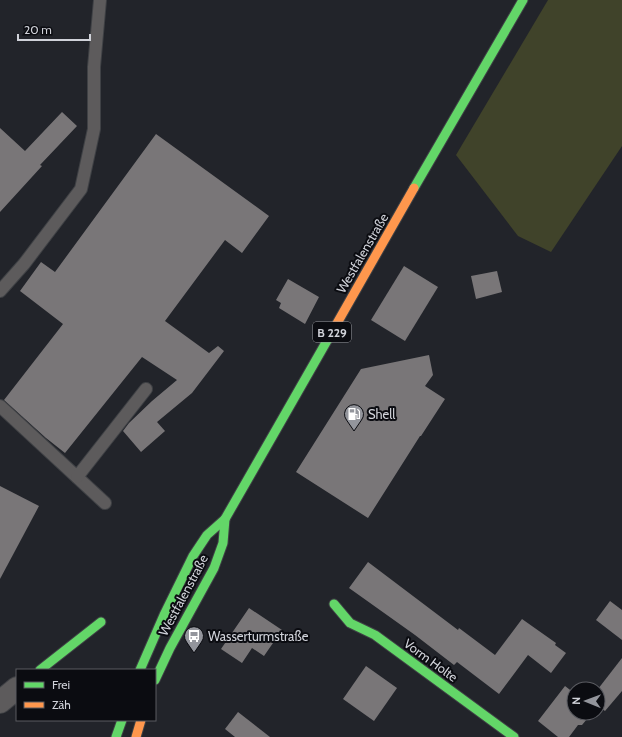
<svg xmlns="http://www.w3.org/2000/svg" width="622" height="737" font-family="Cabin,sans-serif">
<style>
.green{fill:#40432a}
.building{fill:#797678}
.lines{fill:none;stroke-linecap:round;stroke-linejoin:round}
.lane-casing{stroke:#3f4145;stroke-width:14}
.street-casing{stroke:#3f4145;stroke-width:24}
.fast-casing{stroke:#3f4145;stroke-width:11}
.slow-casing{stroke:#3f4145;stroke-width:11}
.lane{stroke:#5d5b5c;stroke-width:12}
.street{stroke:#5d5b5c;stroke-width:22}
.fast{stroke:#63d668;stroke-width:9}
.slow{stroke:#ff974d;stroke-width:9}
.labels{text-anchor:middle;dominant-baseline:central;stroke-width:4;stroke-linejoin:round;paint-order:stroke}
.shield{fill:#0b0c11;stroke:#95979d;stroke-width:1}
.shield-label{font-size:12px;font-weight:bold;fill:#d0d2d9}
.street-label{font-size:13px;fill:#d0d2d9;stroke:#0b0c11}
.poi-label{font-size:13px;fill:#d0d2d9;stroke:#0b0c11;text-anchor:start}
</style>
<rect width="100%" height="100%" fill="#22242a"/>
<!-- green -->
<path class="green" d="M548 0H622V146L551 252 518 236 456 155Z"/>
<!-- building -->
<g class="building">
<path d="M62 112 77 126 40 165 42 166 0 212V128L25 151Z"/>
<path d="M156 134 269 216 242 253 225 240 165 321 209 353 218 346 224 351 192 393 157 422 165 431 141 452 123 431 129 423 152 401 177 380 142 357 65 453 46 438 4 400 63 324 20 291 41 262 55 272Z"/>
<path d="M404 266 438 287 405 341 371 320Z"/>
<path d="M497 271 502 292 476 299 471 276Z"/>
<path d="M288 279 319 297 305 324 279 308 281 303 276 300Z"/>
<path d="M429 355 433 375 425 386 445 399 421 436H420L368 518 296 472 361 369Z"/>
<path d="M0 486 39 506 0 579Z"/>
<path d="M368 562 458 630 459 628 495 655 522 619 556 643 555 645 566 653 551 673 528 655 499 694 457 662 454 665 415 635 349 588Z"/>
<path d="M610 601 622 610V640L596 620Z"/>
<path d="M249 608 282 630 264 656 252 648 242 663 221 649Z"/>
<path d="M622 658V691L605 711 598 706V689Z"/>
<path d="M366 666 397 688 374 721 343 699Z"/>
<path d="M565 686 574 693V713H592L582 725H578L569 737H558L538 721Z"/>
<path d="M238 712 270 737H235L225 729Z"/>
</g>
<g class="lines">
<defs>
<g id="lane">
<path d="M0 291 24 264 81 189 94 129V67L100 0"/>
<path d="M0 406 105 503"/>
<path d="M77 477 146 389"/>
</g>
<path id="street" d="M0 702 17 688"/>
<g id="fast">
<path d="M414 188 523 0"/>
<path d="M334 604 350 623 375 635 514 737"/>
<path d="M40 670 101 622"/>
<path d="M140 670 164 615 193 556 207 535 225 519 336 325"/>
<path d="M155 680 170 648 214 568 223 543 225 519"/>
<path d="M116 737 122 720"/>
</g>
<g id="slow">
<path d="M336 325 414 188"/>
<path d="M136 737 141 720"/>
</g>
</defs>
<!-- lane casing -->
<use href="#lane" class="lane-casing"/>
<!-- street casing -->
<use href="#street" class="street-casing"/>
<!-- fast casing -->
<use href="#fast" class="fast-casing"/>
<!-- slow casing -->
<use href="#slow" class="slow-casing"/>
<!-- lane -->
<use href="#lane" class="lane"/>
<!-- street -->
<use href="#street" class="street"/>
<!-- fast -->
<use href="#fast" class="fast"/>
<!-- slow -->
<use href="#slow" class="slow"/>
</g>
<!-- icons -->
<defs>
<symbol id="fuel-pin" viewBox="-11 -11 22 30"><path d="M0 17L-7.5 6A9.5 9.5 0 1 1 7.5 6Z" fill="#93959c" stroke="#0b0c11"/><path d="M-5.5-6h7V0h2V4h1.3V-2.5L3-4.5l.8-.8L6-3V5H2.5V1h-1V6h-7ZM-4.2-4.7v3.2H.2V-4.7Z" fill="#fff"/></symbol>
<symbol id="bus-pin" viewBox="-11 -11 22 30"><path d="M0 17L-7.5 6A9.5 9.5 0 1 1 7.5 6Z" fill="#93959c" stroke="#0b0c11"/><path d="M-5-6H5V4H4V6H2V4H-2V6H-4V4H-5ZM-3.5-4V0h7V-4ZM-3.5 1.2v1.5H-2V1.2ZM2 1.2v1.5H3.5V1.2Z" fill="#fff"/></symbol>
</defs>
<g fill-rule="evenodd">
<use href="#fuel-pin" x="343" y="403" width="22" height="30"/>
<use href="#bus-pin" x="183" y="625" width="22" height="30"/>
</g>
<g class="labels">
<!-- shield labels -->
<rect class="shield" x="313" y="322" width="38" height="20" rx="3"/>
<g class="shield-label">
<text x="332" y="332">B 229</text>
</g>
<!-- street labels -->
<g class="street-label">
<text transform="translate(362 253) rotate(-60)">Westfalenstraße</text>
<text transform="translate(183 595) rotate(-62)">Westfalenstraße</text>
<text transform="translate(431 660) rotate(36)">Vorm Holte</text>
</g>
<!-- poi labels -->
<g class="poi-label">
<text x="368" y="414">Shell</text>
<text x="208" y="636">Wasserturmstraße</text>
</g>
</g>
<!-- legend -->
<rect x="16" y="669" width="140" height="52" fill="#0b0c11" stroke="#5a5b61"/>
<rect x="24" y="682" width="20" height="6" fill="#63d668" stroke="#5a5b61"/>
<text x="52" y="689" font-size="12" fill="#d0d2d9">Frei</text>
<rect x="24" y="702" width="20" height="6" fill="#ff974d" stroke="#5a5b61"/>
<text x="52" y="709" font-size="12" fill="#d0d2d9">Zäh</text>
<!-- north arrow -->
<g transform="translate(586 701) rotate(271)"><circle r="19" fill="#0b0c11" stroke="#5a5b61"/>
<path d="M0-3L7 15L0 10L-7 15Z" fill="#93959c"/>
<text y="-6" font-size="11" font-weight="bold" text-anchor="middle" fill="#d0d2d9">N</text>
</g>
<!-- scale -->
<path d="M18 34v6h72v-6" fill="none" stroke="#d0d2d9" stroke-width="2"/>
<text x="24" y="34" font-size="12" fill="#d0d2d9" stroke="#0b0c11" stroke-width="3" paint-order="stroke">20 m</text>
</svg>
